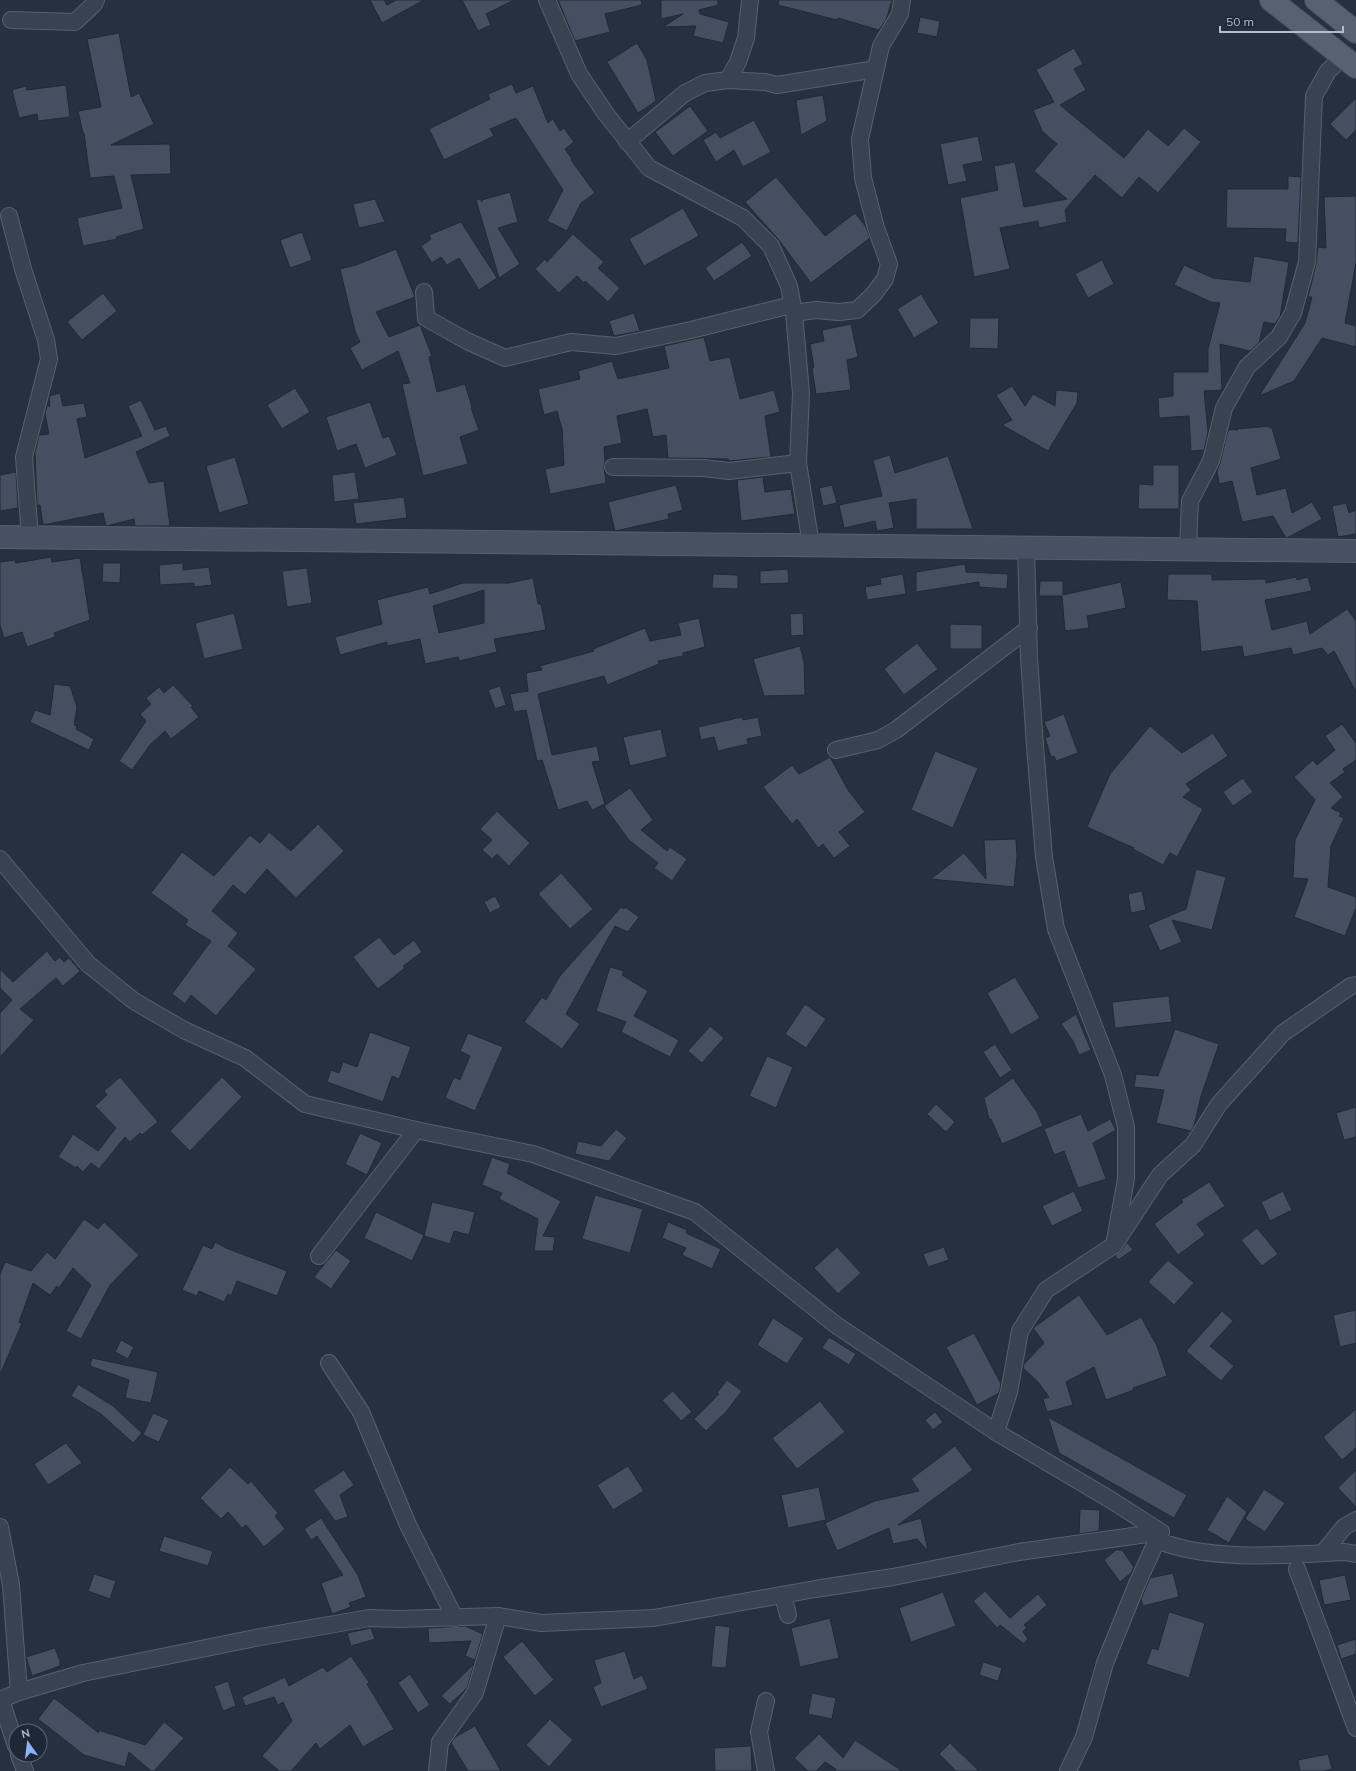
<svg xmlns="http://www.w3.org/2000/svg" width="1356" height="1771" font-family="Mulish,sans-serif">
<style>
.building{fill:#445062;stroke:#202937;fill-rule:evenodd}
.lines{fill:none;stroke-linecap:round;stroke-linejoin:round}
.minor-casing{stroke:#57606e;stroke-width:18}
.secondary-casing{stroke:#57606e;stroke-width:24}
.primary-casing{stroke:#424b59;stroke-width:24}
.minor{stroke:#394250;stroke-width:16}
.secondary{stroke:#475163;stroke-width:22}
.primary{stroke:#576170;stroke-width:22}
</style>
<rect width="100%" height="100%" fill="#253040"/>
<!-- building -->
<g class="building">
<path d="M370 0H384L387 5 396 0H424L382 23Z"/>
<path d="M462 0H514L486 14 491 25 478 31Z"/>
<path d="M558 0H641L642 5 605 14 610 32 575 41Z"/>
<path d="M661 0H718V5L699 10 700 14 729 22 723 43 693 36 696 26 663 27 683 14 661 19Z"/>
<path d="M779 0H892L886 20 879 30 838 18 837 20 778 5Z"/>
<path d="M920 17 940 21 937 37 917 33Z"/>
<path d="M119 33 131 97 139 93 154 124 111 145 170 144 171 174 131 175 144 229 116 237 117 239 83 246 77 218 122 208 114 176 90 178 84 133H83L78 111 101 107 87 39Z"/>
<path d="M637 43 647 60 656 101 638 113 607 62Z"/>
<path d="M1074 48 1083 64 1074 69 1086 90 1060 105 1124 158 1148 129 1168 146 1184 128 1201 142 1158 193 1139 177 1122 198 1095 175 1065 210 1067 222 1039 228 1038 221 1000 228 1010 269 974 277 960 198 998 190 994 166 1015 162 1024 207 1067 199 1034 171 1057 144 1042 131 1033 110 1054 102 1036 70Z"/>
<path d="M512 84 516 93 533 86 548 123 553 119 560 131 564 128 574 142 565 149 572 159 571 160 595 193 581 203 567 231 547 221 563 190 516 118 490 129 494 136 444 160 429 129 490 99 488 94Z"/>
<path d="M66 85 70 117 38 121 37 114 19 118 12 90 26 86 27 90Z"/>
<path d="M823 95 827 121 801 135 796 100Z"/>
<path d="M1356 98V130L1346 140 1330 124Z"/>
<path d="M690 106 708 131 673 156 655 132Z"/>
<path d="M754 120 771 152 743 167 734 150 716 162 703 140 716 132 720 138Z"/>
<path d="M978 136 983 161 963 165 967 181 948 185 940 144Z"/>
<path d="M1288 176 1301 177 1298 243 1285 242 1286 229 1226 228 1227 189H1288Z"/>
<path d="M776 177 825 236 855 213 866 227 870 238 811 283 778 239 745 202Z"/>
<path d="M510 192 518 222 498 228 520 264 499 278 476 200 480 199 482 202V200Z"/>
<path d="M1356 196V263L1345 323 1356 326V347L1322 338 1294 381 1259 396 1305 323 1312 297H1308L1316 264 1318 247 1326 248 1324 197Z"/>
<path d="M375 199 385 222 359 228 353 204Z"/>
<path d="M683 208 699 236 644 266 629 239Z"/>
<path d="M461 222 497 278 479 290 459 258 447 265 441 257 432 263 421 246 431 239 429 235Z"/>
<path d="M302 232 312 260 290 268 280 240Z"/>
<path d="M573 234 604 262 598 268 620 288 608 302 585 281 584 283 577 276 559 293 535 269 545 259 547 262Z"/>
<path d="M742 242 752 256 714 281 705 268Z"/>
<path d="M396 249 415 297 376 312 389 337 420 325 432 356 429 357 437 392 465 384 472 407 471 408 479 430 460 437 468 464 423 476 402 384 410 383 398 351 362 370 350 348 360 342 355 331 340 269 356 265Z"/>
<path d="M1254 256 1289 262 1280 317 1275 324 1264 322 1259 343 1250 351 1220 344 1222 390 1204 391 1208 432 1204 450 1191 451 1189 416 1159 418 1158 398 1173 396V372H1208V349L1220 303 1211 302 1174 285 1184 265 1213 278 1250 282Z"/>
<path d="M1102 260 1114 284 1088 298 1075 274Z"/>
<path d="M103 293 117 311 82 340 67 322Z"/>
<path d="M921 294 939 323 914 338 897 309Z"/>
<path d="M634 313 640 331 614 336 609 321Z"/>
<path d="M970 318H999L998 349 969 348Z"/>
<path d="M851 324 858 357 847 360 851 390 816 394 812 368 814 367 810 344 824 341 822 330Z"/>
<path d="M704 337 710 361 730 357 740 399 774 390 780 412 765 416 771 457 729 461 728 459 668 458 666 435 653 437 647 409 617 416 622 443 604 447 605 462 604 467 606 483 550 494 545 469 564 465 562 429 557 411 544 415 538 389 580 379 578 371 612 361 618 379 669 368 664 346Z"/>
<path d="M1012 386 1025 406 1033 394 1055 406 1056 390 1078 392 1077 403 1048 451 1002 425 1012 420 996 395Z"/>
<path d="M295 388 310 412 282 429 267 405Z"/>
<path d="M60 393 63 406 84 403 87 417 77 419 85 458 142 436 128 406 141 400 155 430 166 426 170 436 136 452 149 483 164 481 170 526H135L134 519 106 526 103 513 43 525 40 505H37L35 453 39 435 49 434 45 414 47 406H50L49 396Z"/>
<path d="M370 402 383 438 389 436 397 455 365 468 356 444 337 451 326 417Z"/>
<path d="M1269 426 1270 428H1272L1281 459 1251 468 1257 495 1286 488 1292 513 1312 502 1322 519 1287 538H1286L1273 516 1242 522 1232 481 1219 484 1217 471 1220 463 1228 430 1237 429 1236 431 1238 429Z"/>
<path d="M890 455 895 473 948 456 973 529H916V499L889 503 894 528 877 531 875 521 844 528 839 505 882 496 873 460Z"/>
<path d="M235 457 249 504 219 513 206 466Z"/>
<path d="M1153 465H1179V509H1138L1139 484 1153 485Z"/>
<path d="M16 472 18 508 0 511V475Z"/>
<path d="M355 472 359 499 334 502 332 475Z"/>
<path d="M763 477 765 492 791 489 795 514 741 521 737 480Z"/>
<path d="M676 485 683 510 668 514 669 519 615 531 608 502Z"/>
<path d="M832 485 837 503 823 506 819 488Z"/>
<path d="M404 497 407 518 356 524 353 503Z"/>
<path d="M1346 503 1349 513 1356 510V534L1338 537 1332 506Z"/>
<path d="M51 557 52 562 80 558 90 620 54 633 55 637 27 647 22 632 4 638 0 625V562L15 560 16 563Z"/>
<path d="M103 563H121L120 583 102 582Z"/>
<path d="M183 563V570L209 567 212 585 194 587V583L160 585 159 565Z"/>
<path d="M965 564 966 572 1008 574 1007 589 979 587V582L916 592V572Z"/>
<path d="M307 568 312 603 287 607 282 571Z"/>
<path d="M788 569 789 583 760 584V571Z"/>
<path d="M713 574 738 575V589L712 588Z"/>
<path d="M903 574 906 594 867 600 865 587 881 584 880 578Z"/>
<path d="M1168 574H1212V580L1266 579V583L1296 577 1297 580 1308 577 1312 591 1265 600 1272 630 1307 621 1310 634 1347 609 1356 621V692L1334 651 1328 655 1322 648 1293 655 1291 648 1244 657 1242 646 1201 652 1197 601 1167 600Z"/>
<path d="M533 578 538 604H541L546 630 494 639 497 652 459 661 458 657 425 664 420 639 387 646V642L340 655 335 637 382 624 377 600 428 587 430 594 463 583H509ZM484 590V623L439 633 433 606Z"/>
<path d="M1040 581H1063V595L1121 582 1126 608 1087 616 1089 628 1065 631 1062 596H1039Z"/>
<path d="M234 613 243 649 204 659 195 623Z"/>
<path d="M803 613 804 635 791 636 790 614Z"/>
<path d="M699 618 705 647 683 653V656L658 661 659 664 607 685 604 676 538 694 552 755 597 746 600 761 592 762 605 804 592 810 587 801 558 810 542 760 537 761 526 710 514 712 510 694 528 691 526 673 542 670 540 666 594 651 593 649 645 628 650 641 681 635 678 623Z"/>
<path d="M950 624 982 625V649H950Z"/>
<path d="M917 643 938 669 904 695 884 669Z"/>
<path d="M800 646 804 662 805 695 764 696 753 659Z"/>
<path d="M54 684 70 686 77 707 74 725 77 726 76 729 94 739 89 750 30 722 35 710 50 715Z"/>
<path d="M173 685 193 706 191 707 199 717 171 739 165 731 150 745 132 770 119 761 146 721 140 714 151 704 146 698 159 687 164 693Z"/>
<path d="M500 686 506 705 495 709 488 690Z"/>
<path d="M1064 714 1078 753 1056 761 1054 756 1051 757 1045 738 1050 736 1044 722Z"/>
<path d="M742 717 743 720 758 717 762 736 747 739 748 744 718 751 714 737 701 740 698 727Z"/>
<path d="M1342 724 1356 743V760L1343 769 1345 772 1330 783 1343 797 1331 808 1341 813 1339 816 1344 818 1331 846 1328 887 1356 897V908L1345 936 1294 917 1308 879 1293 878 1295 840 1315 800 1294 777 1313 760 1317 765 1335 750 1325 736Z"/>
<path d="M1150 726 1182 753 1213 733 1228 756 1186 784 1191 790 1183 797 1203 809 1177 857 1170 853 1163 865 1133 849 1134 848 1087 827 1110 774Z"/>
<path d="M661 729 667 757 630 766 623 737Z"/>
<path d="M935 751 978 768 953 828 911 810Z"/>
<path d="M830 757 848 790 865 812 839 832 850 846 834 858 823 844 818 848 797 819 792 824 763 787 792 765 799 774Z"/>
<path d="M1243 778 1253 792 1233 806 1223 792Z"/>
<path d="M630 788 653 820 641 830 667 851 670 847 687 859 672 881 654 868 658 863 629 840 604 806Z"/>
<path d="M497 811 530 843 509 866 497 854 492 859 482 850 492 840 480 829Z"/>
<path d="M318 824 344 851 296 898 267 869 245 895 233 885 212 911 238 933 228 946 256 969 216 1016 191 995 185 1004 172 994 211 941 185 925 188 920 151 893 182 852 214 876 250 835 260 843 269 832 291 851Z"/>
<path d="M1016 839 1017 856 1014 887 931 879 964 853 986 879 984 840Z"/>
<path d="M1196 869 1226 877 1212 930 1172 920 1182 942 1160 951 1148 925 1186 909Z"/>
<path d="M561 873 593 909 570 929 538 894Z"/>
<path d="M1142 891 1146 910 1131 913 1128 894Z"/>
<path d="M495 896 501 907 490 913 484 902Z"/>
<path d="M621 907 624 909 625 907 639 917 628 932 615 926 566 1014 580 1024 562 1049 524 1022 542 997 546 1000 560 976Z"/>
<path d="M379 937 394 955 414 940 422 952 403 966 405 968 378 989 353 957Z"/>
<path d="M47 951 55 961 60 957 64 962 69 958 80 971 63 986 56 978 20 1009 34 1020 0 1057V1013L12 1000 0 988V969L13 982Z"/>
<path d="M610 967 624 971 622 975 648 991 634 1016 679 1040 670 1057 621 1032 626 1022 596 1011Z"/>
<path d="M1015 977 1040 1018 1011 1035 987 993Z"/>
<path d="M1169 996 1172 1022 1115 1028 1112 1002Z"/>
<path d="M805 1004 826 1019 806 1048 785 1034Z"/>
<path d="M1076 1014 1091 1050 1079 1055 1073 1041 1061 1024Z"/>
<path d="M710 1026 724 1038 702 1063 688 1051Z"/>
<path d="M1175 1029 1219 1044 1201 1096 1194 1126 1191 1131 1156 1123 1164 1090 1134 1087 1136 1074 1158 1076Z"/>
<path d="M370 1032 411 1047 399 1079 392 1076 383 1102 327 1082 331 1070 339 1073 343 1062 357 1067Z"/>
<path d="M468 1033 503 1047 475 1111 445 1098 454 1077 460 1080 470 1056 460 1051Z"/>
<path d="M995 1044 1012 1070 1000 1078 983 1052Z"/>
<path d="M767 1056 793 1067 776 1108 749 1096Z"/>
<path d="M120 1077 158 1122 142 1135 140 1133 130 1142 125 1137 99 1169 91 1163 83 1172 77 1166 76 1168 58 1157 73 1134 98 1151 116 1128 95 1106 107 1095 104 1091Z"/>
<path d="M222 1077 242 1097 190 1151 170 1131Z"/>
<path d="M1013 1078 1037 1112 1043 1126 1002 1144 991 1119H989L984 1098Z"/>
<path d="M936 1104 955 1122 946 1132 927 1114Z"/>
<path d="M1356 1107V1137L1344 1140 1336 1113Z"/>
<path d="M1081 1114 1088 1131 1110 1119 1116 1130 1093 1143 1106 1179 1078 1188 1064 1151 1054 1155 1044 1129Z"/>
<path d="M616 1129 627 1138 609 1161 575 1154 578 1141 601 1146Z"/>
<path d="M360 1133 382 1143 367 1175 345 1164Z"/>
<path d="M492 1157 510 1164 507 1173 561 1201 543 1236 555 1237 553 1251H534L538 1219 499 1199 502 1193 482 1185Z"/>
<path d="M1209 1182 1225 1206 1197 1224 1205 1235 1178 1255 1154 1224 1183 1202 1181 1200Z"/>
<path d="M1074 1191 1083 1211 1052 1226 1042 1206Z"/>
<path d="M1283 1191 1292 1210 1270 1221 1261 1202Z"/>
<path d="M595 1195 643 1209 630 1253 582 1239Z"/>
<path d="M432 1202 475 1212 469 1235 454 1231 450 1244 424 1236Z"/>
<path d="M376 1212 424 1235 412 1261 364 1238Z"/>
<path d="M84 1219 98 1229 104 1222 139 1255 110 1285 81 1339 66 1331 91 1285 73 1268 59 1288 57 1286 50 1295 33 1283 19 1322 22 1323 0 1375V1274L5 1262 31 1271 47 1252 55 1259Z"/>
<path d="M668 1222 687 1230 686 1233 721 1249 712 1269 682 1255 686 1248 662 1238Z"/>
<path d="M1257 1228 1278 1254 1262 1266 1241 1240Z"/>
<path d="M215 1242 226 1248 287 1271 277 1296 237 1281 231 1296 228 1294 224 1302 199 1291 197 1296 182 1290 203 1245 212 1249Z"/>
<path d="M1127 1242 1133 1250 1118 1260 1115 1255 1121 1251Z"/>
<path d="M837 1247 861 1273 838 1294 814 1268Z"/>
<path d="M944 1247 949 1260 928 1267 923 1254Z"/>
<path d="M336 1250 351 1261 331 1289 314 1277Z"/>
<path d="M1168 1260 1194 1283 1174 1305 1148 1282Z"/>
<path d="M1079 1295 1107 1335 1141 1317 1157 1346 1167 1376 1133 1388 1134 1390 1106 1400 1094 1367 1066 1382 1073 1405 1047 1412 1043 1399 1049 1397 1038 1382 1023 1368 1024 1364 1044 1343 1033 1328Z"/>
<path d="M1356 1310V1343L1340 1347 1333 1315Z"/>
<path d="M1222 1311 1233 1321 1210 1346 1234 1366 1221 1381 1186 1351Z"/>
<path d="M773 1318 804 1338 787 1364 757 1345Z"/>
<path d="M974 1333 1001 1384 999 1393 977 1405 946 1347Z"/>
<path d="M829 1337 856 1354 849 1365 822 1348Z"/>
<path d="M121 1340 134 1347 128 1359 115 1352Z"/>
<path d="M92 1358 158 1372 151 1403 125 1398 129 1380 90 1366Z"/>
<path d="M727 1380 742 1391 726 1412 706 1431 694 1419 719 1394 717 1393Z"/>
<path d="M78 1384 113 1406 142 1433 133 1443 101 1414 71 1396Z"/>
<path d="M673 1391 692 1412 681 1421 662 1400Z"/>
<path d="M820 1401 845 1432 797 1469 772 1438Z"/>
<path d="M1356 1409V1448L1342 1460 1323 1437Z"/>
<path d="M935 1412 943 1422 933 1430 925 1420Z"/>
<path d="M153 1413 169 1420 159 1442 143 1435Z"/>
<path d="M1048 1417 1187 1495 1174 1518 1059 1453Z"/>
<path d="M66 1443 82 1463 48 1485 34 1464Z"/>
<path d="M955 1446 973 1470 898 1525 921 1518 928 1551 917 1539 893 1544 889 1528 837 1551 825 1523 875 1501 919 1491 911 1479Z"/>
<path d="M628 1466 644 1491 613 1510 597 1485Z"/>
<path d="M230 1467 248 1484 251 1481 278 1513 275 1516 285 1529 264 1547 246 1525 242 1528 228 1512 221 1519 200 1498Z"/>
<path d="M344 1470 354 1485 340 1495 348 1517 335 1521 313 1490Z"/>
<path d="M1356 1470V1507L1338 1488Z"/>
<path d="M819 1487 826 1520 788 1528 781 1495Z"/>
<path d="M1264 1489 1285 1503 1265 1532 1245 1519Z"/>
<path d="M1227 1496 1247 1512 1229 1543 1207 1530Z"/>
<path d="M1080 1509 1100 1510 1099 1531 1079 1534Z"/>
<path d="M321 1518 358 1575 366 1597 349 1603 351 1607 332 1614 321 1583 343 1575 317 1536 311 1540 304 1529Z"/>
<path d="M164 1536 213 1551 208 1566 159 1551Z"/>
<path d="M1116 1550H1122L1134 1567 1131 1573 1120 1582 1104 1560Z"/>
<path d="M1173 1573 1179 1597 1143 1606 1141 1599 1150 1578Z"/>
<path d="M94 1574 116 1581 110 1599 88 1591Z"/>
<path d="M1345 1575 1351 1600 1324 1605 1319 1580Z"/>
<path d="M985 1591 1010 1618 1038 1594 1047 1605 1024 1625 1027 1627 1023 1632 1028 1639 1024 1644 1000 1625 997 1628 973 1601Z"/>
<path d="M943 1592 956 1626 911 1642 899 1608Z"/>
<path d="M1169 1612 1205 1623 1189 1678 1146 1664 1152 1648 1158 1650Z"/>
<path d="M830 1618 839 1658 800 1667 791 1628Z"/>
<path d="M715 1625 730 1627 726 1668 711 1667Z"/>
<path d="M465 1626 483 1634 475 1660 465 1656 471 1641 429 1643 428 1628Z"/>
<path d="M371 1628 375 1639 351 1646 347 1633Z"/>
<path d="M1356 1639V1654L1341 1659 1337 1645Z"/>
<path d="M522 1641 554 1680 535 1696 503 1657Z"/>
<path d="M55 1648 60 1661V1666L32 1676 26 1657Z"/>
<path d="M625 1651 634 1679 642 1675 648 1689 601 1707 593 1687 601 1683 594 1660Z"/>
<path d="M351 1656 369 1682 367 1684 394 1729 363 1747 350 1725 320 1749 316 1743 291 1771H279L262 1756 292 1721 283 1702 278 1705 274 1697 245 1706 242 1697 285 1677 289 1686 323 1667 327 1672Z"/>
<path d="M983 1662 1002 1668 998 1681 979 1675Z"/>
<path d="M474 1664 467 1688 450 1704 441 1696Z"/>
<path d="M410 1674 430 1705 418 1713 398 1683Z"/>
<path d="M228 1681 236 1706 223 1711 214 1686Z"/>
<path d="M812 1693 836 1698 832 1719 808 1714Z"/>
<path d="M54 1698 99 1733 98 1730 145 1745 164 1722 184 1738 154 1771H151L129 1752 125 1767 84 1755 38 1719Z"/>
<path d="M550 1719 573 1740 549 1767 526 1745Z"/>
<path d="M475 1726 501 1771H468L451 1743 455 1737Z"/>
<path d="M819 1734 843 1758 855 1740 902 1771H835L836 1769 825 1762 816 1771H808L794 1758Z"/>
<path d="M950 1743 979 1771H956L939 1754Z"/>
<path d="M751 1746 752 1771H715L714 1748Z"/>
<path d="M1328 1754 1332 1769 1323 1771H1300L1298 1760Z"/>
</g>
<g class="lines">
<defs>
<g id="minor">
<path d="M547 0 579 74 606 114 649 168 743 218 771 246 789 286 794 313 801 393 798 463 811 545"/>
<path d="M11 20 75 22 94 4 96 0"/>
<path d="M728 80 738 62 746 38 750 0"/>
<path d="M627 142 685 93 705 83 728 80 765 82 777 85 876 69"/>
<path d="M9 216 23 269 46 340 49 359 24 457 30 538"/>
<path d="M424 292 426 318 467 341 505 358 571 342 616 346 691 330 791 305"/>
<path d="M794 313 816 310 839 312 857 310 873 295 885 279 889 264 876 228 863 178 860 139 881 46 900 14 902 0"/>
<path d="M613 467 703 468 729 471 798 463"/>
<path d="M1026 548 1029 657 1035 746 1044 857 1056 929 1113 1075 1126 1127V1179L1114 1245"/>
<path d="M1188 548 1190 501 1211 461 1224 408 1247 367 1279 337 1293 313 1307 262 1314 96 1328 71 1342 58"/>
<path d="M836 750 878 740 896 730 1029 628"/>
<path d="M0 859 88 964 134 1001 184 1030 245 1058 305 1104 416 1130 533 1154 695 1212 836 1325 996 1432 1111 1500 1161 1532 1157 1540C1208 1562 1289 1555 1345 1552L1356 1554"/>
<path d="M319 1256 416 1130"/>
<path d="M329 1363 361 1412 408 1525 455 1618"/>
<path d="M996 1432 1009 1392 1020 1331 1046 1290 1114 1245 1160 1175 1193 1145 1219 1104 1283 1033 1351 986 1356 985"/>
<path d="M0 1527 11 1585 19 1692"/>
<path d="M1323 1553 1344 1527 1356 1520"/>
<path d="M1297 1569 1356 1728"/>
<path d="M783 1595 788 1615"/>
<path d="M0 1700 19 1692 83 1673 255 1638 369 1618 399 1619 498 1616 541 1623 654 1618 815 1589 893 1577 1019 1552 1161 1532"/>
<path d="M1 1700 16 1746"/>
<path d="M19 1755 25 1771"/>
<path d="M437 1771 440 1742 475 1693 498 1616"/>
<path d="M766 1771 759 1732 766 1701"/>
<path d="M1068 1771 1084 1737 1105 1663 1137 1584 1157 1540"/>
</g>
<path id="secondary" d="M0 537 1356 551"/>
<g id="primary">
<path d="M1271 0 1356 67"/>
<path d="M1316 0 1356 32"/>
</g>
</defs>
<!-- minor casing -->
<use href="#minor" class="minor-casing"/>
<!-- secondary casing -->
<use href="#secondary" class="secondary-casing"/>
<!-- primary casing -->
<use href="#primary" class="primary-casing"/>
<!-- minor -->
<use href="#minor" class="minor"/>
<!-- secondary -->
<use href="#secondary" class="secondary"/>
<!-- primary -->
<use href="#primary" class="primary"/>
</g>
<!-- north arrow -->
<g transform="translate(28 1743) rotate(346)"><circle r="19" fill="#1e2735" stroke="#5a6371"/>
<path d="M0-3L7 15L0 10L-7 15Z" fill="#8bb5fa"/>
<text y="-6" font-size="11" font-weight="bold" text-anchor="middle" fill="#b5bdcb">N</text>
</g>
<!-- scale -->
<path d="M1220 26v6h123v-6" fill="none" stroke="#b5bdcb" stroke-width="2"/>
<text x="1226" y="26" font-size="12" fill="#b5bdcb" stroke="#1e2735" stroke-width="3" paint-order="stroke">50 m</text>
</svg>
